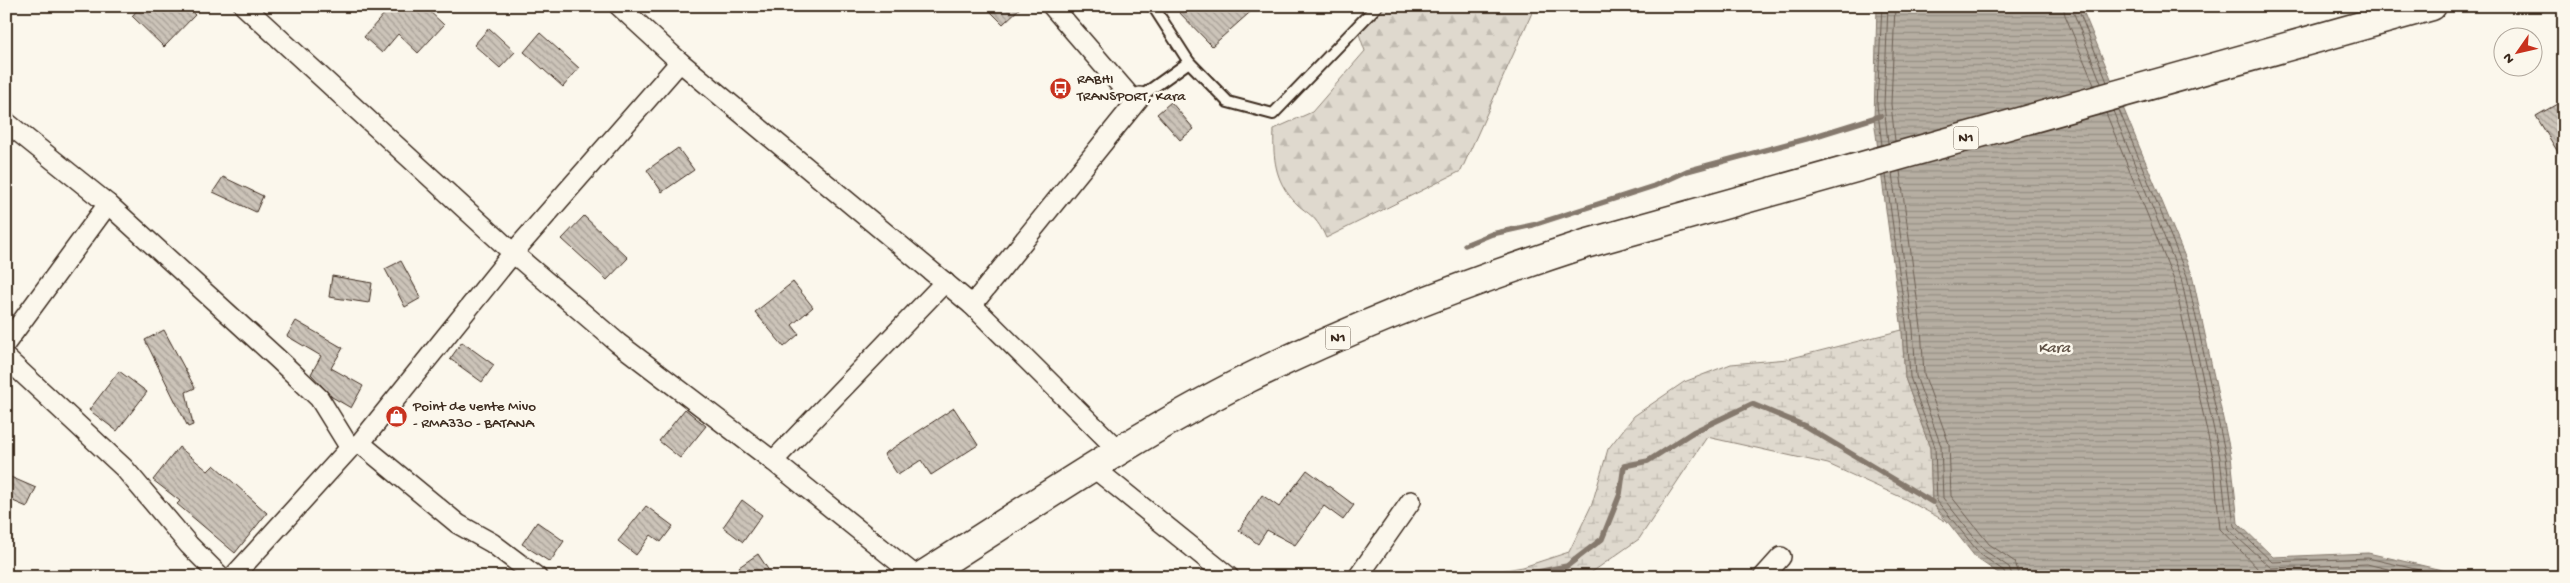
<svg xmlns="http://www.w3.org/2000/svg" width="2570" height="583" font-family="'Gochi Hand',sans-serif">
<style>
.forest{fill:url(#forest-firs);stroke:#8d8276}
.wetland{fill:url(#wetland-marsh);stroke:#8d8276}
.water{fill:url(#water-rules);stroke:#85796d}
.lines{fill:none;stroke-linecap:round;stroke-linejoin:round}
.shore{stroke:#6c5f53;stroke-width:1}
.stream{stroke:#85796d;stroke-width:5.5}
.building{fill:url(#building-back-hatch);stroke:#3b2a1e}
.service-casing{stroke:#3b2a1e;stroke-width:14}
.minor-casing{stroke:#3b2a1e;stroke-width:22}
.trunk-casing{stroke:#3b2a1e;stroke-width:31}
.service{stroke:#fbf7ec;stroke-width:10}
.minor{stroke:#fbf7ec;stroke-width:19}
.trunk{stroke:#fbf7ec;stroke-width:28}
.labels{text-anchor:middle;dominant-baseline:central;stroke-width:5;stroke-linejoin:round;paint-order:stroke}
.shield{fill:#fbf7ec;stroke:#75685c;stroke-width:1}
.shield-label{font-size:14px;font-weight:bold;fill:#3b2a1e}
.poi-label{font-size:15px;fill:#3b2a1e;stroke:#fbf7ec;text-anchor:start}
.water-label{font-size:16px;font-style:italic;fill:#605246;stroke:#fbf7ec}
</style>
<defs>
<pattern id="forest-firs" width="22" height="20" patternUnits="userSpaceOnUse" patternTransform="scale(1.25)"><rect width="22" height="20" fill="#dfd9ce"/><path d="M5 1l3.5 6h-7zM16 11l3.5 6h-7z" fill="#c0bab0"/></pattern>
<pattern id="wetland-marsh" width="20" height="14" patternUnits="userSpaceOnUse" patternTransform="scale(1.25)"><rect width="20" height="14" fill="#dfd9ce"/><path d="M1 5h8M5 5V1M11 12h8M15 12V8" fill="none" stroke="#c0bab0"/></pattern>
<pattern id="water-rules" width="6" height="5" patternUnits="userSpaceOnUse" patternTransform="scale(1.25)"><rect width="6" height="5" fill="#b6aea2"/><path d="M0 2.5h6" fill="none" stroke="#958e83"/></pattern>
<pattern id="building-back-hatch" width="6" height="6" patternUnits="userSpaceOnUse" patternTransform="scale(1.25)"><rect width="6" height="6" fill="#ccc4b9"/><path d="M-1 5l2 2M0 0l6 6M5-1l2 2" fill="none" stroke="#a79f96"/></pattern>
</defs>
<rect width="100%" height="100%" fill="#fbf7ec"/>
<filter id="ink" filterUnits="userSpaceOnUse"><feTurbulence type="fractalNoise" baseFrequency=".02" numOctaves="2"/><feDisplacementMap in="SourceGraphic" scale="10" xChannelSelector="R" yChannelSelector="G"/><feConvolveMatrix kernelMatrix="1 2 1 2 8 2 1 2 1" color-interpolation-filters="sRGB"/></filter>
<g filter="url(#ink)">
<!-- forest -->
<path class="forest" d="M1383 6H1535L1461 171 1326 238C1314 210 1304 215 1289 195 1274 176 1273 153 1274 129L1312 112 1365 51 1359 34Z"/>
<!-- wetland -->
<path class="wetland" d="M1902 330 1905 378 1930 448 1932 502 1945 521 1905 499 1828 464 1707 437 1639 539 1585 577H1486L1487 573 1523 567 1569 552 1592 504 1608 449 1634 416 1684 382 1731 364 1788 359Z"/>
<!-- water -->
<path class="water" d="M1877 6H2081L2192 274 2231 456 2238 523 2273 557 2368 553 2472 577H2004L1976 558 1932 502 1930 448 1905 378 1902 330 1874 119Z"/>
<g class="lines">
<!-- shore -->
<g class="shore">
<path d="M1882 6 1877 105 1882 145"/>
<path d="M1888 6 1884 105 1888 143"/>
<path d="M1895 6 1891 104 1895 141"/>
<path d="M2063 6 2065 15 2094 85"/>
<path d="M2071 6 2101 83"/>
<path d="M2077 6 2107 82"/>
<path d="M2119 110 2187 276 2226 457 2234 526 2272 562 2368 558 2449 577"/>
<path d="M2113 111 2181 278 2220 458 2228 529 2271 568 2367 564 2421 577"/>
<path d="M2106 113 2174 280 2213 459 2220 529 2260 571 2269 576 2366 572 2388 577"/>
<path d="M1900 171 1921 328 1924 374 1949 444 1951 496 1989 544 2015 562 2020 577"/>
<path d="M1892 173 1913 329 1916 376 1941 446 1943 498 1984 550 2009 567 2013 577"/>
<path d="M1886 175 1907 330 1910 377 1935 447 1937 501 1980 554 2004 571 2006 577"/>
</g>
<!-- stream -->
<g class="stream">
<path d="M1465 245 1492 234 1533 225 1654 186 1687 171 1806 139 1880 116"/>
<path d="M1514 577 1567 566 1602 539 1620 494 1624 466 1648 461 1693 432 1752 404 1805 426 1932 502"/>
</g>
</g>
<!-- building -->
<g class="building">
<path d="M141 6H186L195 15 164 47 132 16Z"/>
<path d="M391 6H424L444 25 418 53 398 34 382 53 364 37Z"/>
<path d="M985 6H1022L1003 24Z"/>
<path d="M1173 6H1257L1212 46Z"/>
<path d="M489 28 515 52 500 68 474 45Z"/>
<path d="M540 33 579 68 563 87 524 52Z"/>
<path d="M2564 100V162L2536 116Z"/>
<path d="M1171 102 1194 129 1180 140 1157 114Z"/>
<path d="M678 148 694 170 662 192 647 170Z"/>
<path d="M223 177 263 196 256 212 213 192Z"/>
<path d="M584 216 628 258 607 280 562 239Z"/>
<path d="M401 261 421 298 405 307 385 269Z"/>
<path d="M332 276 372 283 369 303 329 297Z"/>
<path d="M793 282 813 307 792 325 799 334 784 347 755 312Z"/>
<path d="M296 321 343 348 331 368 363 386 351 408 332 397 311 374 321 356 287 336Z"/>
<path d="M164 330 195 388 186 392 193 425 188 427 145 340Z"/>
<path d="M462 342 494 365 482 382 450 359Z"/>
<path d="M119 371 147 392 117 431 89 410Z"/>
<path d="M954 408 978 445 931 475 921 460 898 475 884 454Z"/>
<path d="M685 409 706 426 680 458 659 441Z"/>
<path d="M179 447 208 471 214 465 267 513 235 553 177 504 180 501 153 480Z"/>
<path d="M1307 470 1354 505 1343 520 1324 506 1295 545 1267 530 1258 544 1239 530 1262 495 1279 507Z"/>
<path d="M6 475 36 488 27 507 6 498Z"/>
<path d="M742 500 762 515 743 542 723 527Z"/>
<path d="M646 506 673 526 661 542 651 535 636 555 618 541Z"/>
<path d="M537 522 564 541 550 562 522 544Z"/>
<path d="M758 554 773 577H745L739 567Z"/>
</g>
<g class="lines">
<defs>
<g id="service">
<path d="M1153 6 1189 62 1228 102 1273 114 1377 6"/>
<path d="M1140 97 1189 62"/>
</g>
<g id="minor">
<path d="M244 6 513 253 618 343 773 461 917 577"/>
<path d="M619 6 680 62 972 305 1120 452"/>
<path d="M1052 6 1135 102"/>
<path d="M6 122 108 204 279 360 319 398 350 448"/>
<path d="M972 305 1140 97"/>
<path d="M6 343 108 204"/>
<path d="M6 358 124 468 189 545 221 577"/>
<path d="M360 443 458 524 492 543 537 577"/>
<path d="M773 461 945 282"/>
<path d="M1094 468 1229 577"/>
<path d="M233 577 350 448 360 443 513 253 680 62"/>
<path d="M1358 577 1411 501"/>
<path d="M1763 577 1781 557"/>
</g>
<path id="trunk" d="M920 577C1028 509 1135 435 1249 378 1357 325 1471 281 1585 244L2432 6"/>
</defs>
<!-- service casing -->
<use href="#service" class="service-casing"/>
<!-- minor casing -->
<use href="#minor" class="minor-casing"/>
<!-- trunk casing -->
<use href="#trunk" class="trunk-casing"/>
<!-- service -->
<use href="#service" class="service"/>
<!-- minor -->
<use href="#minor" class="minor"/>
<!-- trunk -->
<use href="#trunk" class="trunk"/>
</g>
</g>
<!-- icons -->
<defs>
<symbol id="bus-disc" viewBox="-11 -11 22 22"><circle r="9.5" fill="#c8321e" stroke="#fbf7ec"/><path d="M-5-6H5V4H4V6H2V4H-2V6H-4V4H-5ZM-3.5-4V0h7V-4ZM-3.5 1.2v1.5H-2V1.2ZM2 1.2v1.5H3.5V1.2Z" fill="#fff"/></symbol>
<symbol id="shop-disc" viewBox="-11 -11 22 22"><circle r="9.5" fill="#c8321e" stroke="#fbf7ec"/><path d="M-5-2.5h2.3a2.7 3.5 0 0 1 5.4 0H5L5.5 6h-11ZM-1.5-2.5h3a1.5 2.3 0 0 0-3 0Z" fill="#fff"/></symbol>
</defs>
<g fill-rule="evenodd">
<use href="#bus-disc" x="1048" y="76" width="25" height="25"/>
<use href="#shop-disc" x="384" y="404" width="25" height="25"/>
</g>
<g class="labels">
<!-- shield labels -->
<g class="shield">
<rect x="1953.5" y="126.5" width="25" height="23" rx="4"/>
<rect x="1325.5" y="326.5" width="25" height="23" rx="4"/>
</g>
<g class="shield-label">
<text x="1966" y="138">N1</text>
<text x="1338" y="338">N1</text>
</g>
<!-- poi labels -->
<g class="poi-label">
<text x="1077" y="80">RABHI<tspan x="1077" dy="17">TRANSPORT, Kara</tspan></text>
<text x="413" y="407">Point de vente Mivo<tspan x="413" dy="17">- RMA330 - BATANA</tspan></text>
</g>
<!-- water labels -->
<g class="water-label">
<text x="2054" y="349">Kara</text>
</g>
</g>
<!-- margin -->
<rect width="2570" height="583" fill="none" stroke="#fbf7ec" stroke-width="25"/>
<rect x="12" y="12" width="2545" height="558" fill="none" stroke="#3b2a1e" stroke-width="2" filter="url(#ink)"/>
<!-- north arrow -->
<g transform="translate(2518 52) rotate(236)"><circle r="24" fill="#fbf7ec" stroke="#aea59a"/>
<path d="M0-4L9 19L0 12L-9 19Z" fill="#c8321e"/>
<text y="-8" font-size="14" font-weight="bold" text-anchor="middle" fill="#3b2a1e">N</text>
</g>
</svg>
